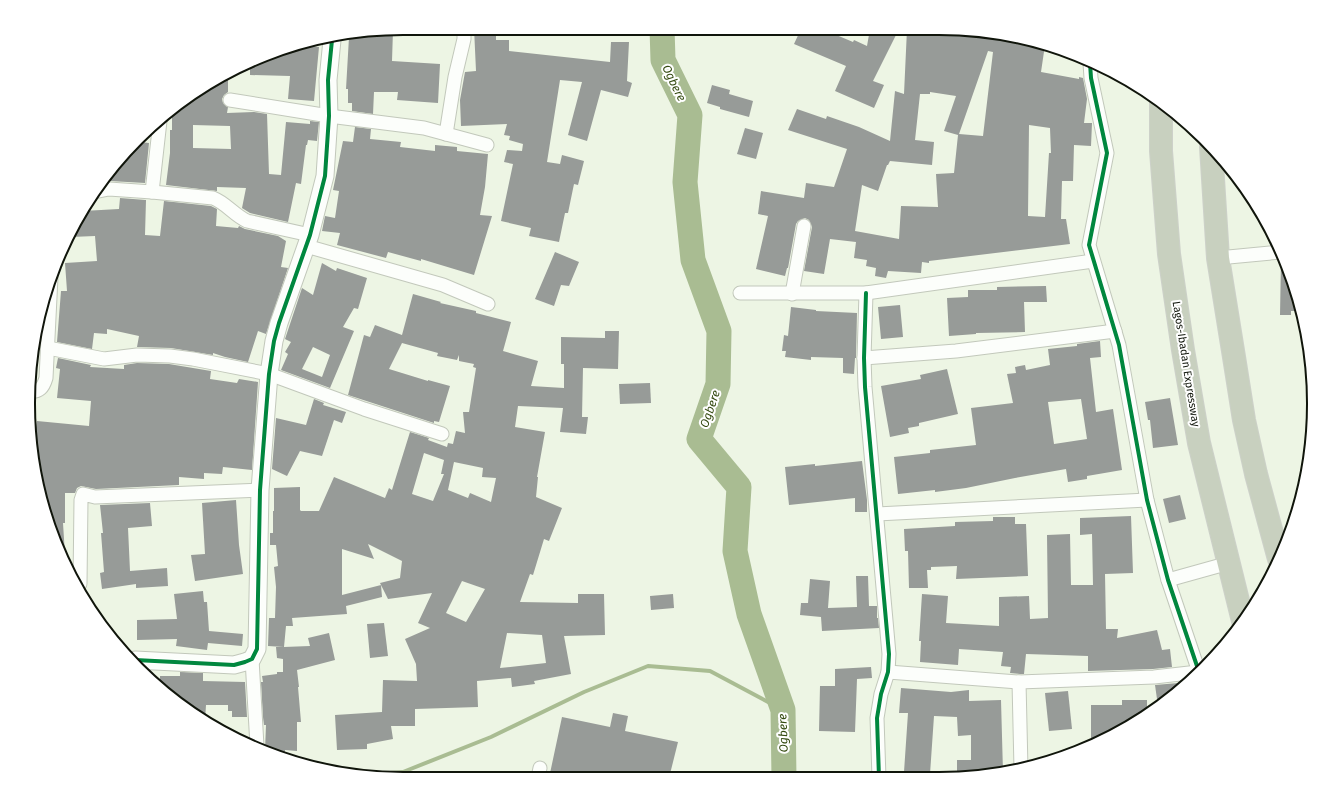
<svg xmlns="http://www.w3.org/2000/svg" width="1342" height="807" font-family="'Fira Sans',sans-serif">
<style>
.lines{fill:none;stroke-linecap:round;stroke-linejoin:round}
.stream{stroke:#a9bc92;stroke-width:4}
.river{stroke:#a9bc92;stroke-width:25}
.building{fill:#979b98;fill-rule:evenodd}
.minor-casing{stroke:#c2c8bb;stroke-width:15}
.tertiary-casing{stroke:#c2c8bb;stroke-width:19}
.motorway-casing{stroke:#cdd1c9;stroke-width:24}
.minor{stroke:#fcfefb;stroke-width:13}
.tertiary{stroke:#fcfefb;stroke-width:17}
.motorway{stroke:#c8d0bf;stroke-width:22}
.cycleway-casing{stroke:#fff;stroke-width:6}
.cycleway{stroke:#00873e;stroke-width:4}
.labels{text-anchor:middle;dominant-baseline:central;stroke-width:4;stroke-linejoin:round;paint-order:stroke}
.street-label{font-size:11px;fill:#10150b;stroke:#fff}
.water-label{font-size:12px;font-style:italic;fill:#344a10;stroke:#fff}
.rim{fill:none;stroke:#10150b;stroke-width:2}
</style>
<rect width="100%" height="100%" fill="#edf5e4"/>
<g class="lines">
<!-- stream -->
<path class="stream" d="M365 775 403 772 491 737 584 692 648 666 710 671 783 710"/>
<!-- river -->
<path class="river" d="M662 28 663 60 690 115 685 182 693 260 719 331 718 384 699 439 739 487 735 551 749 614 783 710 784 778"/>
</g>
<!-- building -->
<g class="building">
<path d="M474 28H496V40H509V51L610 62 611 42H629L627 81 632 83 628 97 601 90 587 141 568 135 582 82 560 80 547 162 560 164 562 155 584 161 578 185 574 184 568 213H565L559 242 529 236 531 228 501 221 513 164 504 162 507 150 522 151 523 144 509 140 510 136 504 135 507 124 461 126 460 100 465 72 476 71Z"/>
<path d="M801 29H836L834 34 853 42 854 40 867 46 870 29H899L873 81 884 85 874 108 835 91 846 66 794 44Z"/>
<path d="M907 29H962L1045 45 1041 72 1079 79V77L1083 78 1087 99 1084 123H1092L1091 146 1074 145 1073 181H1062L1061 219H1066L1070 244 929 261V263L922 262 921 273 888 271 886 278 875 276 876 268 866 266 867 260 854 258 856 242 830 239 824 274 804 271 812 227 809 220 805 218 798 221 796 224 788 268H787L785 276 756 269 768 216 758 214 761 191 804 198 806 183 834 187 847 149 788 130 797 109 826 119 827 116 859 127 890 141 895 91 904 94ZM988 51 993 52 983 136 959 134ZM930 92 956 96 944 131 958 135 954 173 936 174 938 207 901 206 899 239 855 231 862 185 878 191 887 165H888L890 161 932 165 934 142 915 140 920 94H930ZM1029 125 1050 128 1051 153H1049L1045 217 1028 216Z"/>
<path d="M393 30 392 61 440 64 438 103 397 100 398 92H374L373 114 352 111V103H348V89H346L349 37Z"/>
<path d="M301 45 319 47 314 101 288 99 290 76 250 75V65L283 48Z"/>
<path d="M228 77V92L224 95 222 99 223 103 228 107 227 113 254 112 267 114 269 174 281 175 286 122 310 124V121L319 122 317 141 308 140 307 145H306L301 184 296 183 288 222 250 213 242 208 246 188 217 187V191L166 185 170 153V130H172V109L175 105ZM193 125 230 126 231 149 193 148Z"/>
<path d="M712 85 730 90 729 94 753 101 749 117 720 109V107L707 103Z"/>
<path d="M355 127 371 129 370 139 401 142 400 147 435 151V145L457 147V151L488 154 485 187 480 215 492 216 474 275 421 259V261L388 252 386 258 337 245 340 233 322 231 325 216 335 218 339 191 333 190 343 141 353 142Z"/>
<path d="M745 128 763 133 756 159 737 154Z"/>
<path d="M140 142 149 143 145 183 110 181 103 182Z"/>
<path d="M120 198 146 200 145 235 160 236 164 201 211 206 217 209 216 226 238 228 239 226 245 229 278 236 286 241 281 267 288 268 266 334 258 331 248 362 225 357 213 353V355L171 348 137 347 139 336 107 329V334L94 333 92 349 57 342 61 291H67L65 263 97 261 95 236 71 237 83 211 119 209Z"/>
<path d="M555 252 579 262 569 286 561 285 554 306 535 299Z"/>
<path d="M1285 259 1301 311H1291V315H1280L1281 260Z"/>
<path d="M322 263 336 271 337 268 367 278 358 309 354 308 343 327 354 331 330 388 281 370 288 354 285 352 291 342 285 339 302 288 313 295ZM313 347 330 355 322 377 302 369Z"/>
<path d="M1046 286 1047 302H1024L1025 332 976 333V334L949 336 947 298 968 297V290H997V287Z"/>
<path d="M413 294 441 302 440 303 476 311V313L511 322 503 351 538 361 531 386 564 388V364H561V337L605 338V331H619L618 369 583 368 582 417H588L586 434 560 432 563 408 518 406 515 427 545 432 537 477H538L536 497 562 508 549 541 544 539 533 575 530 574 520 602 578 603V594H604L605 635 564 636 571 674 534 681 535 684 512 687 511 678 477 681 478 707 415 709V726H391L393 739 367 744V749L337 750 335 715 382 712 383 680 417 681 416 664 405 639 430 628 418 623 432 593 388 599 380 583 400 578 402 561 368 544 374 559 342 549V595L381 585 382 597 346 606 347 614 292 618 293 626H286L284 647 310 646 308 638 329 633 335 660 297 670 299 687H298L301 722H297V751L285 750V760L265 750 266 725H264L263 717 261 682H263L262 676 277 674V672H283V659L277 658 276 647H284L268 646 269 618H275L276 587 274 567 278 566 276 545H270V533H273V511H274V488L300 487V510L301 511H319L334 477 385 498 389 488 392 490 410 432 429 438 428 440 447 447 448 443 453 444 456 431 465 433 463 412H469L476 368 473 367 474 364 459 361V355L457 360 437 356 438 353 402 343 389 369 428 381V380L450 386 439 422 434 421V423L348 395 364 335 370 337 375 325 402 335ZM424 453 444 460 441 474H444L433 501 412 494ZM454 462 483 468 482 477 496 478 491 502 470 493 468 498 448 490ZM462 581 485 589 466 622 446 613ZM507 633 542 635 546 663 500 668Z"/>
<path d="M900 305 903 337 881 339 878 307Z"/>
<path d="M791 307 816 310V311L857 313 856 358H855L854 374 843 373V358L811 357V360L785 357 786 351H782L784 335 788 336Z"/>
<path d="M1100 341 1101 357 1090 358 1096 412 1113 409 1122 470 1087 476V479L1068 482 1066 469 1015 478 966 488 935 492V490L898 494 894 457 930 453V450L976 445 971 408 1013 403 1007 374 1016 373 1015 367 1025 365 1026 370 1050 365 1048 349 1077 346V344ZM1081 399 1087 439 1054 444 1048 402Z"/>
<path d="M58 358 91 365 90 367 124 369V365L137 363 169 364 211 371 210 379 237 383 239 379 258 382 252 470 223 467 222 474 204 473V479L179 477V485L96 489 81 486 77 488 75 493H65V523H63L65 555 48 524 34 441 37 421 89 426 91 401 57 398 60 369 56 368Z"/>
<path d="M947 369 958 414 919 423V426L908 428 909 433 890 437 881 386 921 379 920 375Z"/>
<path d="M650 383 651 403 620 404 619 384Z"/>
<path d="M1170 398 1178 445 1153 448 1150 420H1148L1145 402Z"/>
<path d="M314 399 324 403 323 405 346 412 342 423 334 420 322 456 300 451 287 476 272 469 276 418 306 425Z"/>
<path d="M862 461 867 500V512H855V498L789 505 785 467 815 464V466Z"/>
<path d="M1180 495 1186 519 1169 523 1163 499Z"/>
<path d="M236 500 239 545 243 574 195 581 191 555 205 554 202 503Z"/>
<path d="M150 503 152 526 128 528 130 571 167 568 168 586 136 588V584L102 589 100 573 104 572 101 533H103L100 505Z"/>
<path d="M1131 516 1133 573 1105 574 1106 629H1118L1117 638 1157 630 1162 650 1170 649 1172 667 1153 669 1088 671V656L1026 654 1024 674H1020L1010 673 1011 667 1001 666 1003 652 959 649 958 665 920 662 921 641H919L922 594 948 596 946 623 999 626V597L1029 596 1030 619 1048 618 1047 535 1070 534 1071 585H1093L1092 534 1080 535V518Z"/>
<path d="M993 517H1015V524H1026L1028 576 956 579 957 566 931 567V570H927L928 588H909L908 551H905L904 529 955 526V522L993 521Z"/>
<path d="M856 576H868L869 606H877V618H878L879 628 822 631 821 617 800 615 801 603H808L810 579 830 581 828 608 857 607Z"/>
<path d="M203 591 204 602H207L209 631 243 634 242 646 208 643 207 650 176 646 177 639 137 640V620L177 619 174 594Z"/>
<path d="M673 594 674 608 651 610 650 596Z"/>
<path d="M384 623 388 656 370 658 367 624Z"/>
<path d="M871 667 872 678 857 679 855 732 819 731 820 686H835V669Z"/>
<path d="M180 672 203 673V681L245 682 247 717H232V711H228V705H206L205 721 195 716 160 683V676H180Z"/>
<path d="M1190 682 1186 686 1158 706 1155 685Z"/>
<path d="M901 688 951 692 969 690V701L1001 700 1003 772 957 778V760H971V735L958 736 957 717 934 716 930 774 904 772 908 713H899Z"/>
<path d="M1068 691 1072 729 1049 731 1045 693Z"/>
<path d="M1122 700H1147V714L1126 729 1091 743V705H1122Z"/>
<path d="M613 713 628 716 625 731 678 742 669 778H549L562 717 610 727Z"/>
</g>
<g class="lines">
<defs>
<g id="minor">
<path d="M1090 63 1091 78 1107 153 1089 245 1119 345 1147 500 1168 580 1199 672"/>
<path d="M230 100 329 116 424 128 487 145"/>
<path d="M446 134 455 77 464 39V28"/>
<path d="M94 192 109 189 152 192 213 198C226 203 234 215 247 221L310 235"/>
<path d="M152 192 160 121"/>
<path d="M306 246 443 285 488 304"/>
<path d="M1218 258 1281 252"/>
<path d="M740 293H866L1093 261"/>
<path d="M866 293 864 358 865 387 889 654 888 672 881 694 877 718 879 778"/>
<path d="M792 294 804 226"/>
<path d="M48 348 104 359 137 355 170 356 193 359 269 374 364 409 442 434"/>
<path d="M864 358 956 351 1115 331"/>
<path d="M30 392C40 391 43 388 46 378L51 277"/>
<path d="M877 514 1147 500"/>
<path d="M1168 580 1229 563"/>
<path d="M80 584 81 500 83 494 95 497 260 490"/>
<path d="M252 659 257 746"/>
<path d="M888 672 1019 682 1154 677 1198 672"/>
<path d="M1019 682 1021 769"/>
<path d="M538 778 540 768"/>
</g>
<path id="tertiary" d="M135 660 234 665 245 662 252 659 257 649 260 490 269 374 274 341 279 323 310 235 325 176 329 116 328 80 332 40"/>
<g id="motorway">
<path d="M1161 102V151L1169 254 1183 350 1199 443 1243 621"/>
<path d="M1211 147 1218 258 1234 357 1244 420 1256 474 1279 559"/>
</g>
</defs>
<!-- minor casing -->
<use href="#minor" class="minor-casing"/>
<!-- tertiary casing -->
<use href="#tertiary" class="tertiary-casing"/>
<!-- motorway casing -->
<use href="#motorway" class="motorway-casing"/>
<!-- minor -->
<use href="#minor" class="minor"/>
<!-- tertiary -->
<use href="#tertiary" class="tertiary"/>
<!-- motorway -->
<use href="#motorway" class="motorway"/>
<defs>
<g id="cycleway">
<path d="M1090 63 1091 78 1107 153 1089 245 1119 345 1147 500 1168 580 1199 672"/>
<path d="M866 293 864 358 865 387 889 654 888 672 881 694 877 718 879 778"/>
<path d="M135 660 234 665 245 662 252 659 257 649 260 490 269 374 274 341 279 323 310 235 325 176 329 116 328 80 332 40"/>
</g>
</defs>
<!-- cycleway casing -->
<use href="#cycleway" class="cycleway-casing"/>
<!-- cycleway -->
<use href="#cycleway" class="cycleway"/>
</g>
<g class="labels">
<!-- street labels -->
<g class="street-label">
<text transform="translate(1186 364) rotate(81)">Lagos-Ibadan Expressway</text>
</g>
<!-- water labels -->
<g class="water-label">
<text transform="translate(674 83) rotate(64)">Ogbere</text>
<text transform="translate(710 409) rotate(-71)">Ogbere</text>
<text transform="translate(783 733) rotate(-92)">Ogbere</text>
</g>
</g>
<!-- crop -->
<path d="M0 0H1342V807H0ZM403 35H939A368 368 0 0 1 1307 403V404A368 368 0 0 1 939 772H403A368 368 0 0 1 35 404V403A368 368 0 0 1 403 35Z" fill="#fff" fill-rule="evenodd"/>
<path class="rim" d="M403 35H939A368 368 0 0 1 1307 403V404A368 368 0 0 1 939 772H403A368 368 0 0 1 35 404V403A368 368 0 0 1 403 35Z"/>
</svg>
